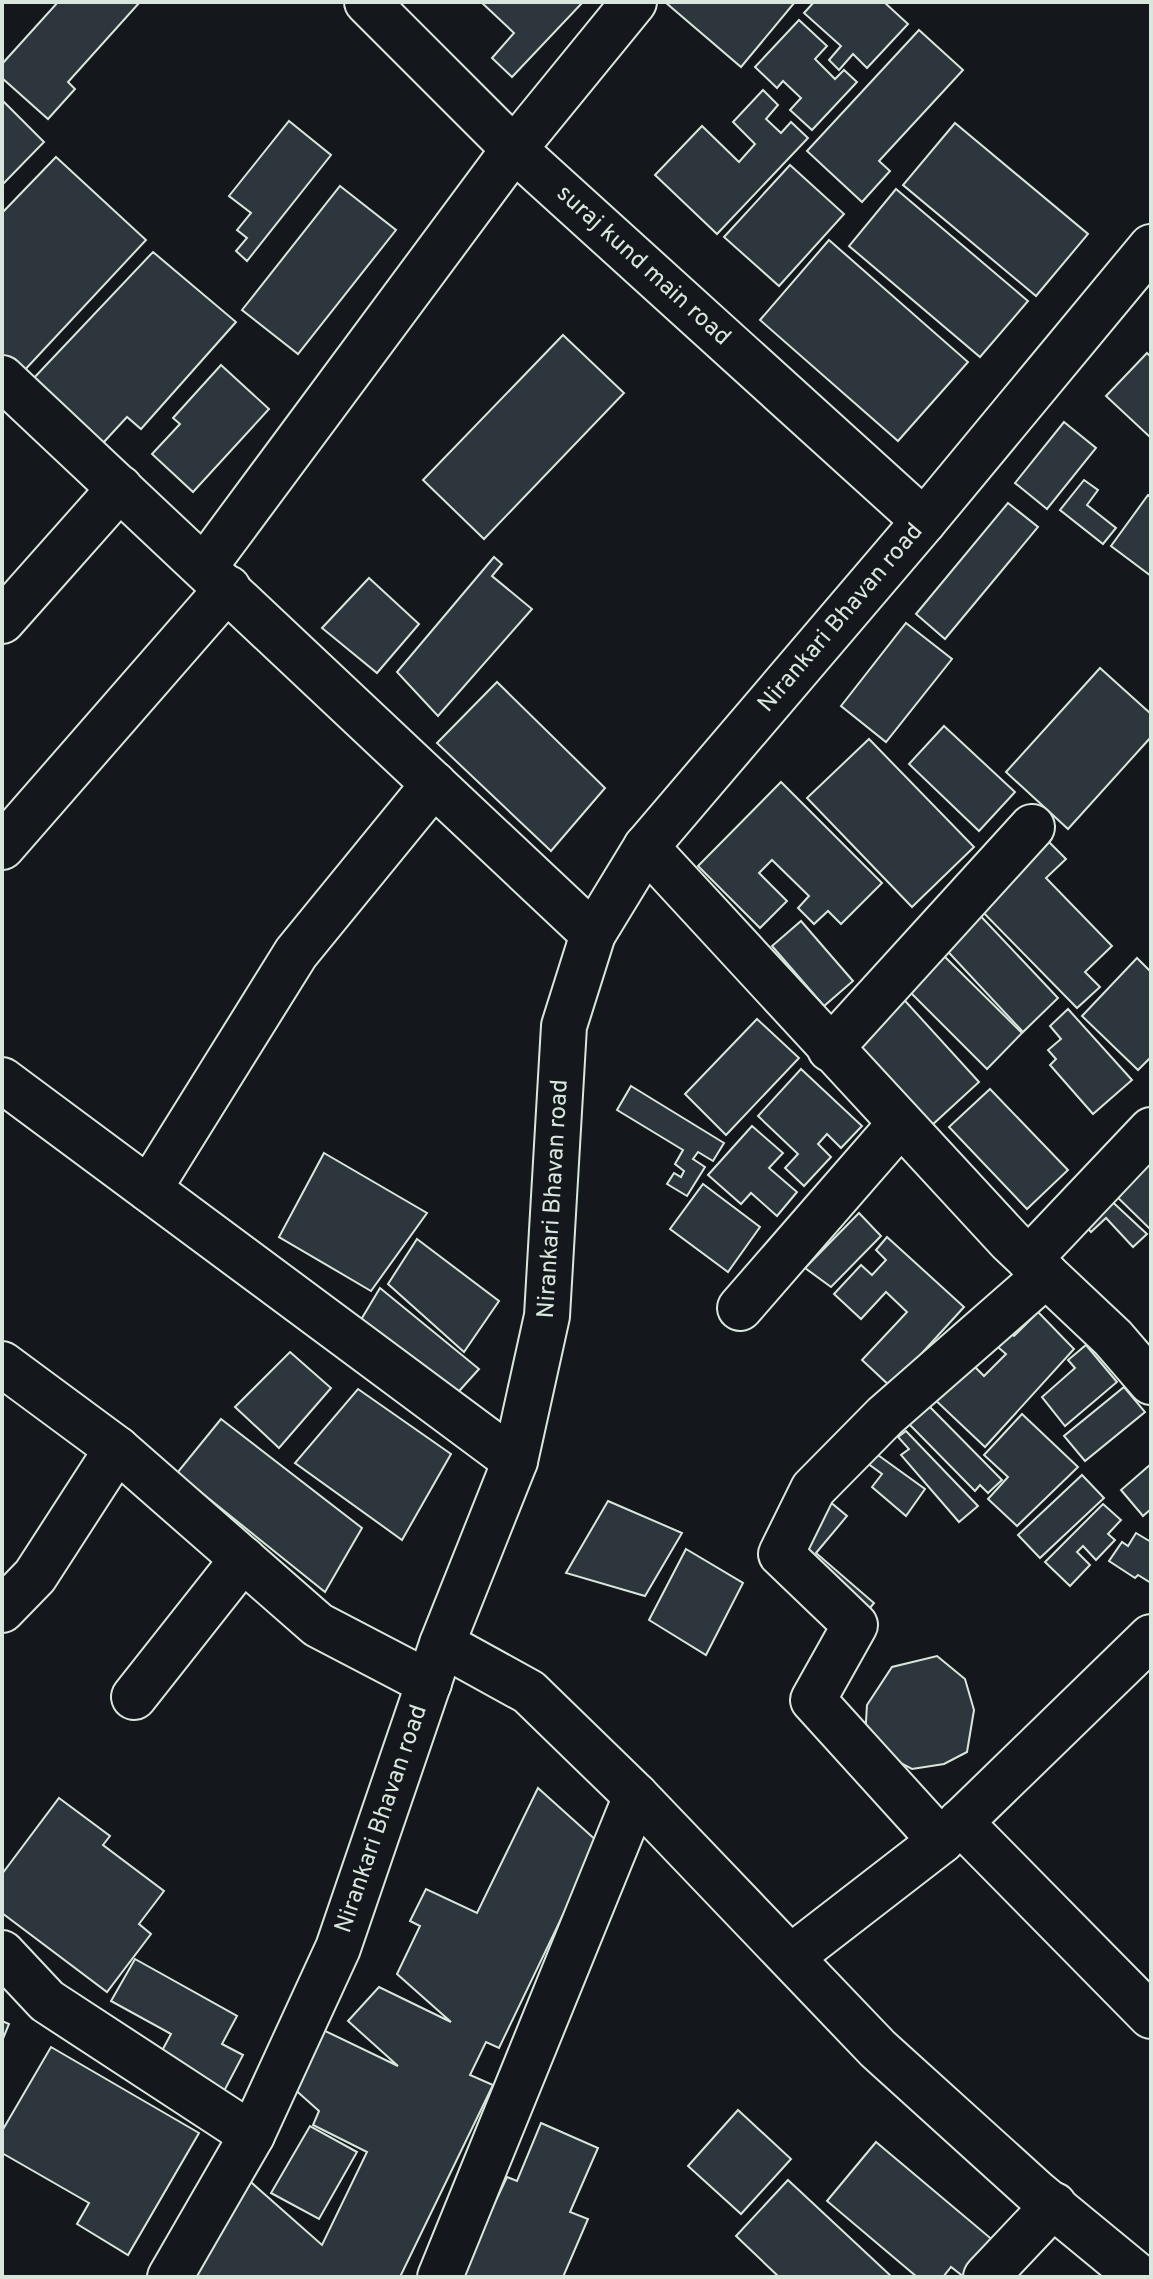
<svg xmlns="http://www.w3.org/2000/svg" width="1153" height="2279" font-family="Overpass,sans-serif">
<style>
.building{fill:#2c363c;stroke:#d8e6dc;stroke-width:2}
.lines{fill:none;stroke-linecap:round;stroke-linejoin:round}
.minor-casing{stroke:#d8e6dc;stroke-width:48}
.minor{stroke:#14181c;stroke-width:44}
.labels{text-anchor:middle;dominant-baseline:central;stroke-width:6;stroke-linejoin:round;paint-order:stroke}
.street-label{font-size:24px;fill:#d8e6dc;stroke:#14181c}
</style>
<rect width="100%" height="100%" fill="#14181c"/>
<!-- building -->
<g class="building">
<path d="M58 2H140L68 82 75 89 48 119 2 78V64Z"/>
<path d="M481 2H583L512 77 492 58 514 33Z"/>
<path d="M665 2H795L741 67Z"/>
<path d="M814 2H884L908 24 867 68 853 54 839 70 829 60 841 46 804 13Z"/>
<path d="M799 20 827 46 815 59 835 79 844 70 857 82 812 130 790 110 801 98 783 81 777 88 755 67Z"/>
<path d="M919 30 963 70 879 161 890 171 862 202 807 151Z"/>
<path d="M763 90 778 105 766 119 781 133 791 122 808 138 717 234 655 175 702 126 739 162 755 144 733 122Z"/>
<path d="M2 100 44 142 2 185Z"/>
<path d="M289 121 331 155 247 261 236 251 247 238 237 230 251 213 229 196Z"/>
<path d="M955 123 1088 234 1036 296 903 185Z"/>
<path d="M56 157 146 240 21 374 2 356V213Z"/>
<path d="M790 165 844 214 779 286 724 237Z"/>
<path d="M340 186 396 230 298 354 242 310Z"/>
<path d="M896 189 1028 301 980 357 849 246Z"/>
<path d="M829 240 968 362 898 441 760 320Z"/>
<path d="M153 252 236 322 141 429 127 417 103 443 32 380Z"/>
<path d="M563 335 624 393 484 539 423 480Z"/>
<path d="M1147 353 1151 357V438L1106 396Z"/>
<path d="M221 365 269 409 193 492 152 454 180 424 173 418Z"/>
<path d="M1064 422 1096 448 1047 509 1015 483Z"/>
<path d="M1084 480 1098 490 1087 505 1116 528 1103 544 1060 510Z"/>
<path d="M1148 495 1151 498V576L1111 546Z"/>
<path d="M1008 503 1038 527 945 639 916 614Z"/>
<path d="M494 557 502 564 492 576 532 609 438 716 397 672Z"/>
<path d="M369 578 419 624 377 673 322 628Z"/>
<path d="M906 623 952 659 886 742 841 706Z"/>
<path d="M1100 668 1151 714V737L1068 829 1006 772Z"/>
<path d="M497 682 605 788 551 851 437 743Z"/>
<path d="M944 726 1015 792 979 831 909 764Z"/>
<path d="M869 739 974 847 912 907 807 798Z"/>
<path d="M781 782 882 883 841 924 828 911 814 924 798 908 809 896 772 860 759 873 787 901 760 928 698 866Z"/>
<path d="M1040 833 1066 859 1046 878 1112 946 1085 972 1100 987 1077 1008 971 900Z"/>
<path d="M973 908 1058 998 1023 1032 938 941Z"/>
<path d="M801 921 853 981 824 1006 772 946Z"/>
<path d="M937 949 1022 1033 987 1069 902 984Z"/>
<path d="M1137 958 1151 972V1057L1138 1070 1082 1016Z"/>
<path d="M897 992 979 1082 931 1126 849 1038Z"/>
<path d="M1068 1009 1132 1080 1093 1114 1050 1065 1056 1059 1048 1050 1061 1039 1050 1026Z"/>
<path d="M757 1019 799 1058 726 1135 685 1094Z"/>
<path d="M801 1069 862 1126 841 1148 827 1134 818 1144 831 1157 804 1186 785 1168 798 1154 758 1116Z"/>
<path d="M631 1086 724 1143 713 1161 698 1152 693 1159 705 1167 687 1196 667 1184 674 1173 681 1177 684 1171 675 1164 683 1150 617 1110Z"/>
<path d="M990 1089 1068 1170 1027 1209 949 1127Z"/>
<path d="M752 1126 783 1153 769 1168 797 1192 777 1216 751 1193 741 1204 708 1175Z"/>
<path d="M1151 1145V1230L1109 1189Z"/>
<path d="M324 1153 427 1213 371 1291 279 1237Z"/>
<path d="M703 1184 760 1227 728 1272 670 1229Z"/>
<path d="M1105 1195 1147 1234 1133 1247 1106 1218 1091 1232 1079 1219Z"/>
<path d="M859 1213 881 1236 831 1287 805 1268Z"/>
<path d="M887 1237 964 1307 891 1387 862 1360 907 1312 886 1292 861 1319 834 1294 861 1265 872 1275 886 1260 876 1250Z"/>
<path d="M417 1239 499 1301 464 1352 388 1284Z"/>
<path d="M380 1288 479 1369 451 1400 359 1323Z"/>
<path d="M1038 1312 1074 1349 985 1447 931 1396 967 1359 984 1376 1006 1354 985 1336 998 1322 1014 1336Z"/>
<path d="M1086 1345 1117 1382 1065 1426 1042 1397 1075 1368 1068 1360Z"/>
<path d="M290 1352 331 1388 279 1448 235 1407Z"/>
<path d="M1124 1387 1145 1412 1085 1461 1064 1436Z"/>
<path d="M358 1389 451 1454 402 1540 295 1463Z"/>
<path d="M923 1400 1002 1480 988 1493 980 1485 975 1491 904 1419Z"/>
<path d="M1022 1414 1078 1467 1017 1526 988 1499 1008 1477 984 1455Z"/>
<path d="M221 1419 362 1528 325 1592 177 1473Z"/>
<path d="M906 1431 978 1506 959 1522 901 1455 909 1449 898 1437Z"/>
<path d="M871 1450 925 1489 906 1516 872 1487 882 1474 863 1460Z"/>
<path d="M1151 1464V1509L1143 1516 1121 1490Z"/>
<path d="M1082 1475 1104 1498 1040 1558 1018 1535Z"/>
<path d="M608 1501 682 1533 645 1596 566 1573Z"/>
<path d="M829 1501 847 1516 816 1553 874 1603 861 1619 785 1554Z"/>
<path d="M1103 1504 1121 1520 1108 1534 1115 1540 1096 1560 1083 1546 1077 1552 1090 1565 1070 1586 1045 1562Z"/>
<path d="M1136 1533 1151 1542V1583L1138 1575 1135 1578 1109 1561 1122 1542 1128 1546Z"/>
<path d="M686 1549 743 1583 706 1655 649 1620Z"/>
<path d="M937 1656 965 1679 974 1710 967 1752 944 1764 912 1769 885 1755 865 1738 867 1705 892 1667Z"/>
<path d="M538 1788 598 1842 499 2048 486 2042 470 2075 493 2085 400 2277H200L197 2274 244 2176 322 2245 367 2152 313 2125 319 2111 291 2086 319 2028 398 2066 348 2021 379 1987 451 2022 397 1974 420 1926 410 1921 426 1889 477 1913Z"/>
<path d="M59 1798 110 1836 103 1845 164 1891 139 1924 151 1934 107 1992 2 1913V1874Z"/>
<path d="M135 1959 237 2016 222 2044 243 2055 222 2095 157 2060 171 2034 111 2001Z"/>
<path d="M2 2021 9 2024 2 2041Z"/>
<path d="M51 2047 199 2133 128 2255 77 2224 89 2203 2 2153V2131Z"/>
<path d="M738 2110 791 2159 741 2214 688 2166Z"/>
<path d="M541 2123 598 2148 570 2212 588 2219 563 2277H460L507 2177 517 2181Z"/>
<path d="M310 2126 357 2152 319 2219 271 2193Z"/>
<path d="M876 2142 1001 2247 976 2277H964L951 2267 943 2277H917L827 2201Z"/>
<path d="M788 2180 892 2277H779L736 2236Z"/>
</g>
<g class="lines">
<defs>
<g id="minor">
<path id="s1" d="M367 2 514 149 924 521"/>
<path d="M2 378 593 934"/>
<path d="M205 566 514 149 634 2"/>
<path d="M2 621 120 488"/>
<path d="M2 847 228 588"/>
<path d="M646 847 1010 1241 1113 1338 1151 1382"/>
<path d="M830 1049 1032 827"/>
<path d="M2 1080 515 1461"/>
<path d="M149 1189 296 953 434 784"/>
<path d="M1029 1259 1151 1130"/>
<path d="M1046 1275 885 1416 813 1489 781 1554 855 1625 813 1700 941 1841 1151 1637"/>
<path d="M740 1308 900 1124"/>
<path d="M2 1364 117 1449 318 1625 429 1683"/>
<path d="M2 1610 35 1576 117 1449"/>
<path d="M442 1644 529 1692 636 1796 878 2049 1037 2193 1139 2277"/>
<path d="M134 1697 243 1559"/>
<path d="M960 1822 1151 2016"/>
<path d="M2 1953 47 2001 252 2135"/>
<path d="M791 1957 941 1841"/>
<path id="s2" d="M170 2277 252 2135 338 1948 442 1644 515 1461 547 1316 564 1026 593 934 646 847 924 521 1151 247"/>
<path d="M440 2277 636 1796"/>
<path d="M986 2277 1054 2205"/>
</g>
</defs>
<!-- minor casing -->
<use href="#minor" class="minor-casing"/>
<!-- minor -->
<use href="#minor" class="minor"/>
</g>
<g class="labels">
<!-- street labels -->
<g class="street-label">
<text stroke="none"><textPath href="#s1" startOffset="382">suraj kund main road</textPath></text>
<text stroke="none"><textPath href="#s2" startOffset="1826">Nirankari Bhavan road</textPath></text>
<text stroke="none"><textPath href="#s2" startOffset="1154">Nirankari Bhavan road</textPath></text>
<text stroke="none"><textPath href="#s2" startOffset="506">Nirankari Bhavan road</textPath></text>
</g>
</g>
<!-- border -->
<rect width="1153" height="2279" fill="none" stroke="#d8e6dc" stroke-width="8"/>
</svg>
